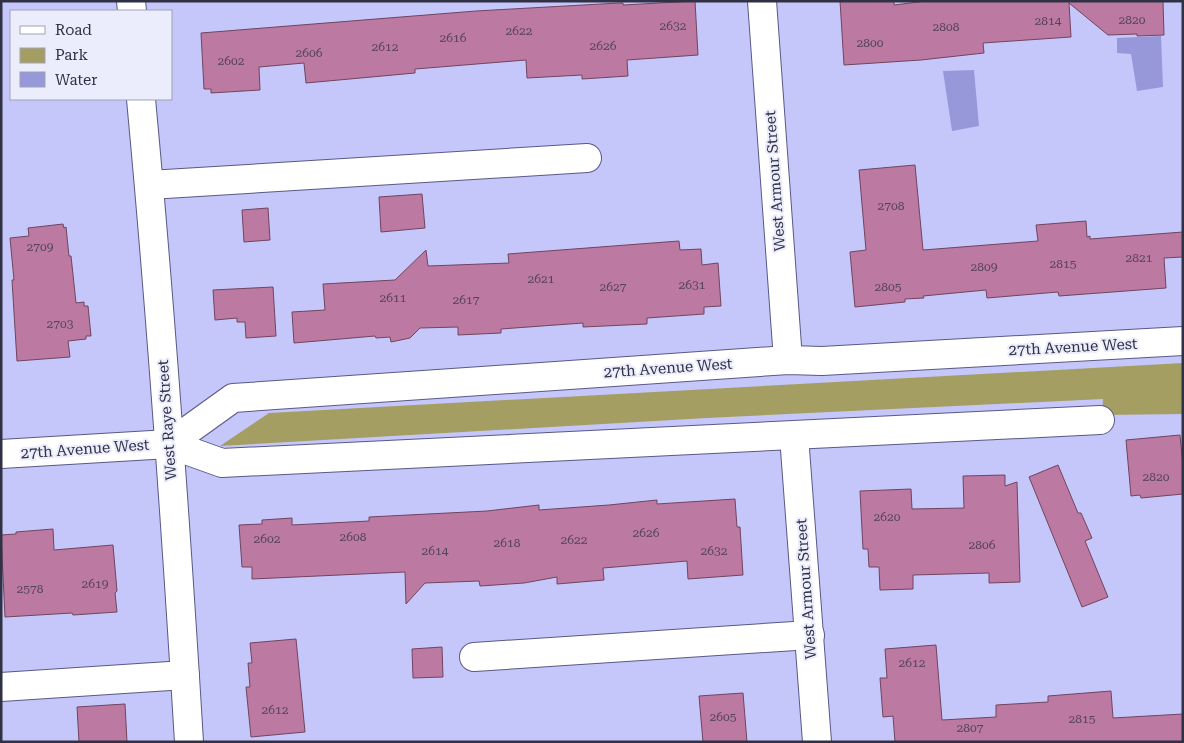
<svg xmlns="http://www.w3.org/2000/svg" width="1184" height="743" font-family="'Roboto Serif',serif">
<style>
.green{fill:#a59e62}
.water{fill:#9798da}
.building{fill:#bc7aa2;stroke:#70445f}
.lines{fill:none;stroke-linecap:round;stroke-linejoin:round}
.minor-casing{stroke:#595985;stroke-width:30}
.minor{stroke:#fff;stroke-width:28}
.labels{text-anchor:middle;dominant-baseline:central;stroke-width:4;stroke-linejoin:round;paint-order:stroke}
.number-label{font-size:12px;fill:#54435c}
.street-label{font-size:15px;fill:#313145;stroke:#ebecfc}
</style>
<rect width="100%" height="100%" fill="#c5c7fa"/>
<!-- green -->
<path class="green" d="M1183 363V414L1102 415 1103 399 707 418 220 446 269 413Z"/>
<!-- water -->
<g class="water">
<path d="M1161 36 1163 87 1137 91 1131 54 1117 53V38Z"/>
<path d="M974 70 979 126 952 131 943 71Z"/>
</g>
<!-- building -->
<g class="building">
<path d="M695 1 698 55 627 60 628 76 582 79V75L527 78 526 60 415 69V73L306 83 304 63 259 67 260 90 211 93V89H204L201 33 476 11 619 3H623V5Z"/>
<path d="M840 1H894V5L926 1H1163L1164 35 1137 36V34L1108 35 1069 3 1071 37 983 43 984 53 921 60 844 65Z"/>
<path d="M915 165 923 250 1038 241 1036 225 1086 221 1087 237 1090 236V239L1183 232V257L1164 258 1166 288 1059 296 1058 292 987 298 986 290 923 296 924 298 905 299V302L855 307 850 252 866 250 859 170Z"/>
<path d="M422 194 425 228 381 232 379 197Z"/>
<path d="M268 208 270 240 244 242 242 210Z"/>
<path d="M63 224 64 228 66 227 69 256H71L76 303 84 302V306H88L91 336H86V339L68 341 70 357 17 361 12 280H14L10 238 29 236 28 228Z"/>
<path d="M679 241 680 250 701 249 702 265 718 263 721 306 704 307V314L647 318V324L583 327V323L501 329V333L458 335V327L420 328 410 338 391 342 390 337 376 338 375 336 294 343 292 312 325 310 323 284 395 280 426 250 428 266 509 263 508 254Z"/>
<path d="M273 287 276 336 246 338 245 322H237V318L215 320 213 290Z"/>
<path d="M1180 435 1183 466V494L1141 498 1140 495 1131 496 1126 440Z"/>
<path d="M1058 465 1078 513H1081L1092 538 1085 541 1108 597 1082 607 1029 477Z"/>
<path d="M1005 475V486L1017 482 1020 582 989 583V573L913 575V589L880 590 879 567H869L868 549H863L860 491 911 489 912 509 964 508 963 476Z"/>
<path d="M735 499 737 527H740L743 575 688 579 687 561 603 568 604 580 557 584V577L524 583 480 586 479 581 425 583 406 604 405 572 252 579V567H242L239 525 262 524V520L292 518V525L369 521V517L487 511 539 505V510L609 505 657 500V504Z"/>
<path d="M53 529 54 550 113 545 117 591 115 593 117 612 73 615 72 613 5 617 1 535 16 534V532Z"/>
<path d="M296 639 305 732 251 737 246 687H250L248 663H252L250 643Z"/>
<path d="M936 645 942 720 996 717V705L1048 702V696L1111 691 1113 718 1183 714V742H895L893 716 883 717 880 678H887L885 649Z"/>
<path d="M442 647 443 677 413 678 412 649Z"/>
<path d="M743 693 747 742H703L699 696Z"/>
<path d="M125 704 127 742H79L77 707Z"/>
</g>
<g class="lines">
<defs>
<g id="minor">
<path d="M131 1 132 11"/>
<path d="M762 1 788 360"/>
<path d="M141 99C161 313 176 527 189 742"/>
<path d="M149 185 587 158"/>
<path d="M794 436 817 742"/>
<path d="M169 444 233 398 788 360 822 361 1183 341"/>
<path d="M1 454 169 444 222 463 1100 420"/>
<path d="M474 657 810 635"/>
<path d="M1 687 185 675"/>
</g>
</defs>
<!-- minor casing -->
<use href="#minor" class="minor-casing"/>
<!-- minor -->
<use href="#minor" class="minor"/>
</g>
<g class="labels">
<!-- number labels -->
<g class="number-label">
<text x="1132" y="20">2820</text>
<text x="1048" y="21">2814</text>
<text x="673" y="26">2632</text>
<text x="946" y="27">2808</text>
<text x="519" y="31">2622</text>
<text x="453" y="38">2616</text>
<text x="870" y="43">2800</text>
<text x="603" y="46">2626</text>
<text x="385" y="47">2612</text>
<text x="309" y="53">2606</text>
<text x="231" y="61">2602</text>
<text x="891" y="206">2708</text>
<text x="40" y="247">2709</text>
<text x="1139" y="258">2821</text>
<text x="1063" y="264">2815</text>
<text x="984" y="267">2809</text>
<text x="541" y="279">2621</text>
<text x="692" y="285">2631</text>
<text x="613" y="287">2627</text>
<text x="888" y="287">2805</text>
<text x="393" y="298">2611</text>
<text x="466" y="300">2617</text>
<text x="60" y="324">2703</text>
<text x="1156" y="477">2820</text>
<text x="887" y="517">2620</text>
<text x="646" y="533">2626</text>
<text x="353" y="537">2608</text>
<text x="267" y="539">2602</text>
<text x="574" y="540">2622</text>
<text x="507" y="543">2618</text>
<text x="982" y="545">2806</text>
<text x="435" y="551">2614</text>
<text x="714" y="551">2632</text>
<text x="95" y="584">2619</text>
<text x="30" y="589">2578</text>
<text x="912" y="663">2612</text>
<text x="275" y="710">2612</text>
<text x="723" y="717">2605</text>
<text x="1082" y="719">2815</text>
<text x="970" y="728">2807</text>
</g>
<!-- street labels -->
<g class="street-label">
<text transform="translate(775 181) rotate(-94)">West Armour Street</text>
<text transform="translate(1073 347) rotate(-3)">27th Avenue West</text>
<text transform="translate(668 368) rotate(-4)">27th Avenue West</text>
<text transform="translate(167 420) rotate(-94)">West Raye Street</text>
<text transform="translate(85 449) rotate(-4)">27th Avenue West</text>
<text transform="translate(806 589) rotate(-94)">West Armour Street</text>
</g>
</g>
<!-- border -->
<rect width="1184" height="743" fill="none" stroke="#313145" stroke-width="5"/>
<!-- legend -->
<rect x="10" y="10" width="162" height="90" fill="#ebecfc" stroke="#a1a1b3"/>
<rect x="20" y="26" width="25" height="8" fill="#ffffff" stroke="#a1a1b3"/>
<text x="55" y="35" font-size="15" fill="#313145">Road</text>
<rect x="20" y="48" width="25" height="15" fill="#a59e62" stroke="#a1a1b3"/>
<text x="55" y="60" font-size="15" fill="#313145">Park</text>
<rect x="20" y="72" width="25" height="15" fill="#9798da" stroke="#a1a1b3"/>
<text x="55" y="85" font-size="15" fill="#313145">Water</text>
</svg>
